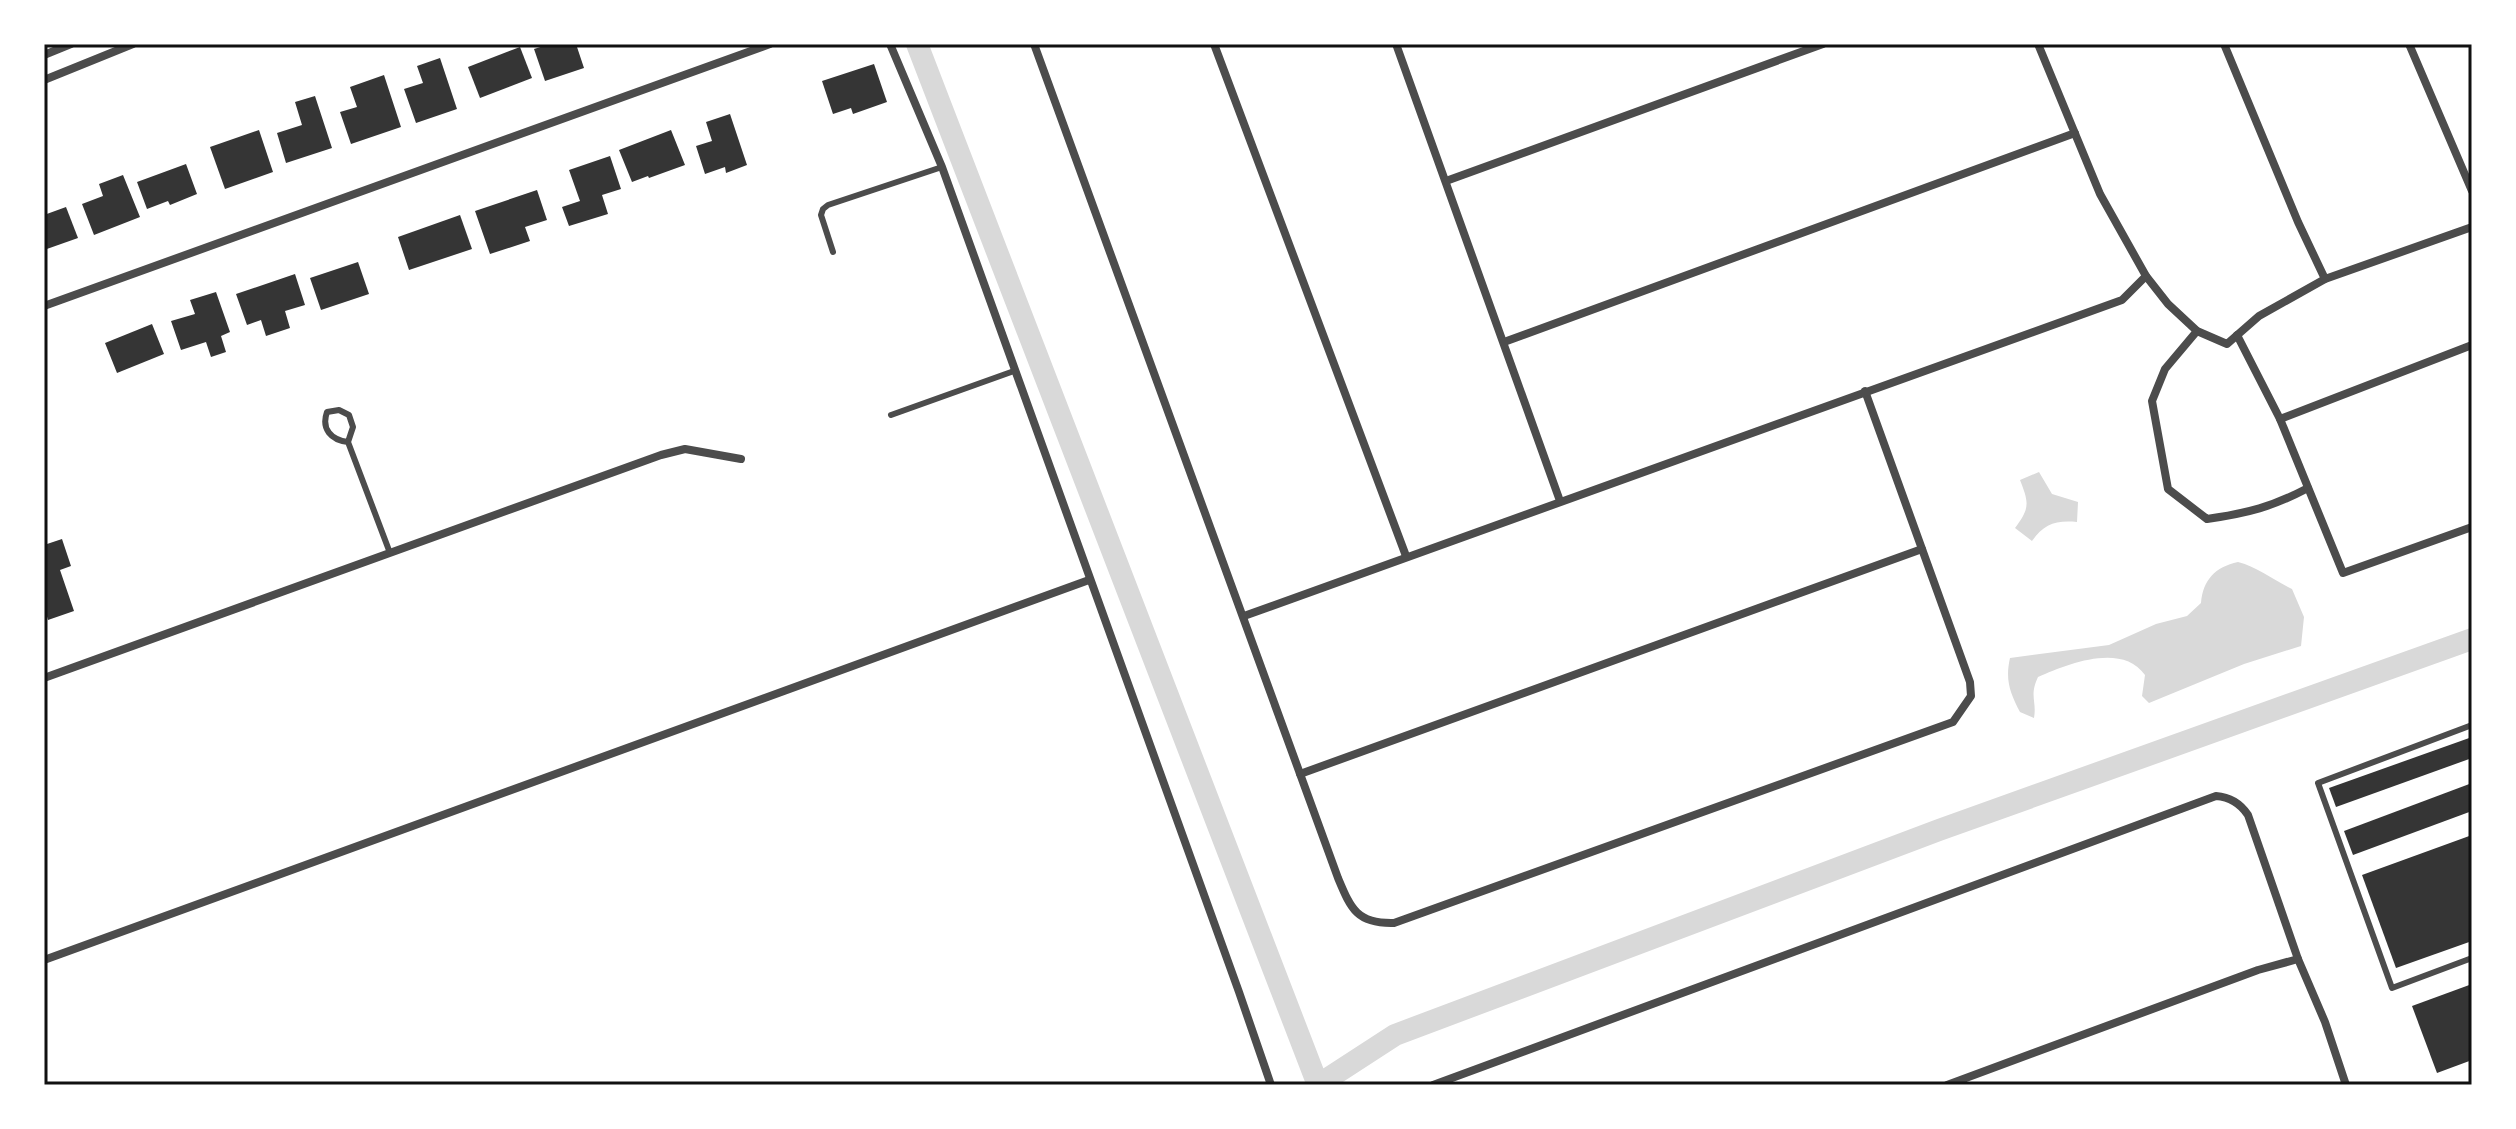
<svg xmlns="http://www.w3.org/2000/svg" width="2516" height="1129" font-family="Raleway,sans-serif">
<style>
.water{fill:#d9d9d9}
.lines{fill:none;stroke-linecap:round;stroke-linejoin:round}
.canal{stroke:#d9d9d9;stroke-width:22}
.building{fill:#353535}
.service{stroke:#4c4c4c;stroke-width:6}
.minor{stroke:#4c4c4c;stroke-width:8}
.neatline{fill:none;stroke:#111;stroke-width:3}
</style>
<rect width="100%" height="100%" fill="#fff"/>
<!-- water -->
<g class="water">
<path d="M2039 472 2052 494 2078 502 2077 522C2056 520 2044 524 2032 541L2015 528C2030 508 2029 503 2020 480Z"/>
<path d="M2238 562C2258 567 2273 580 2292 589L2304 617 2301 646 2244 664 2149 703 2142 696 2145 675C2122 642 2067 664 2038 677 2029 696 2037 701 2034 718L2020 712C2010 693 2005 680 2010 658L2109 645 2156 624 2187 616 2201 603C2203 580 2215 567 2238 562Z"/>
</g>
<g class="lines">
<!-- canal -->
<path class="canal" d="M917 44 1318 1085 1395 1035 1939 830 2472 639"/>
</g>
<!-- building -->
<g class="building">
<path d="M550 44H576L584 68 545 81 534 49Z"/>
<path d="M520 47 532 78 480 98 468 67Z"/>
<path d="M440 58 457 109 416 123 404 89 423 83 417 66Z"/>
<path d="M874 64 887 102 853 114 851 108 833 114 822 81Z"/>
<path d="M384 75 401 127 351 144 340 112 357 107 350 87Z"/>
<path d="M315 96 332 148 286 163 277 133 302 125 295 102Z"/>
<path d="M730 114 747 165 726 173 725 167 705 174 696 146 712 141 706 122Z"/>
<path d="M259 130 273 172 225 189 210 147Z"/>
<path d="M671 130 685 165 649 178 648 176 632 182 619 150Z"/>
<path d="M610 156 621 189 602 195 608 214 569 226 562 207 580 201 569 170Z"/>
<path d="M186 164 197 194 170 205 168 201 147 209 137 182Z"/>
<path d="M123 175 140 217 94 235 82 204 103 196 99 184Z"/>
<path d="M537 190 547 220 525 227 530 241 490 254 475 211Z"/>
<path d="M66 207 78 238 44 250V215Z"/>
<path d="M460 215 472 249 409 270 398 237Z"/>
<path d="M358 262 369 294 321 310 310 278Z"/>
<path d="M295 274 305 305 285 311 290 328 266 336 261 320 247 325 236 294Z"/>
<path d="M216 292 230 332 221 336 226 352 211 357 206 342 181 350 171 321 195 314 190 300Z"/>
<path d="M152 324 164 354 117 373 105 343Z"/>
<path d="M62 539 71 566 60 570 74 611 48 620 44 606V545Z"/>
<path d="M2472 737V758L2336 807 2329 788Z"/>
<path d="M2472 783V811L2353 855 2344 831Z"/>
<path d="M2472 835V941L2396 968 2362 875Z"/>
<path d="M2472 984V1060L2437 1073 2412 1006Z"/>
</g>
<g class="lines">
<!-- service -->
<g class="service">
<path d="M833 252 821 215 823 209 828 205 942 167"/>
<path d="M891 415 1014 371"/>
<path d="M348 442C331 440 321 429 327 412L339 410 349 415 353 427 348 442 390 553"/>
<path d="M2472 725 2318 783 2392 988 2472 958"/>
</g>
<!-- minor -->
<g class="minor">
<path d="M890 44 942 167 1239 992 1271 1085"/>
<path d="M1034 44 1338 878C1351 909 1357 924 1394 923L1953 722 1971 696 1970 682 1865 391"/>
<path d="M1214 44 1406 556"/>
<path d="M1396 44 1560 501"/>
<path d="M2038 44 2100 194 2146 276 2168 304 2197 331 2227 344 2259 316 2325 279 2472 227"/>
<path d="M2224 44 2298 222 2325 279"/>
<path d="M2409 44 2472 191"/>
<path d="M44 55 71 44"/>
<path d="M44 80 133 44"/>
<path d="M1446 181 1823 44"/>
<path d="M44 306 770 44"/>
<path d="M2197 331 2165 369 2152 401 2168 489 2207 519C2248 513 2272 507 2308 488"/>
<path d="M2237 335 2280 419 2343 573 2472 527"/>
<path d="M1504 342 2075 133"/>
<path d="M2280 419 2472 345"/>
<path d="M1244 616 2122 300 2146 276"/>
<path d="M44 678 661 455 685 449 741 459"/>
<path d="M1300 774 1922 549"/>
<path d="M44 960 1089 580"/>
<path d="M1433 1085 2216 796C2230 797 2240 803 2248 815L2298 959 2325 1022 2346 1085"/>
<path d="M1947 1085 2258 970 2298 959"/>
</g>
</g>
<!-- border -->
<rect width="2516" height="1129" fill="none" stroke="#ffffff" stroke-width="92"/>
<rect x="46" y="46" width="2424" height="1037" class="neatline"/>
</svg>
